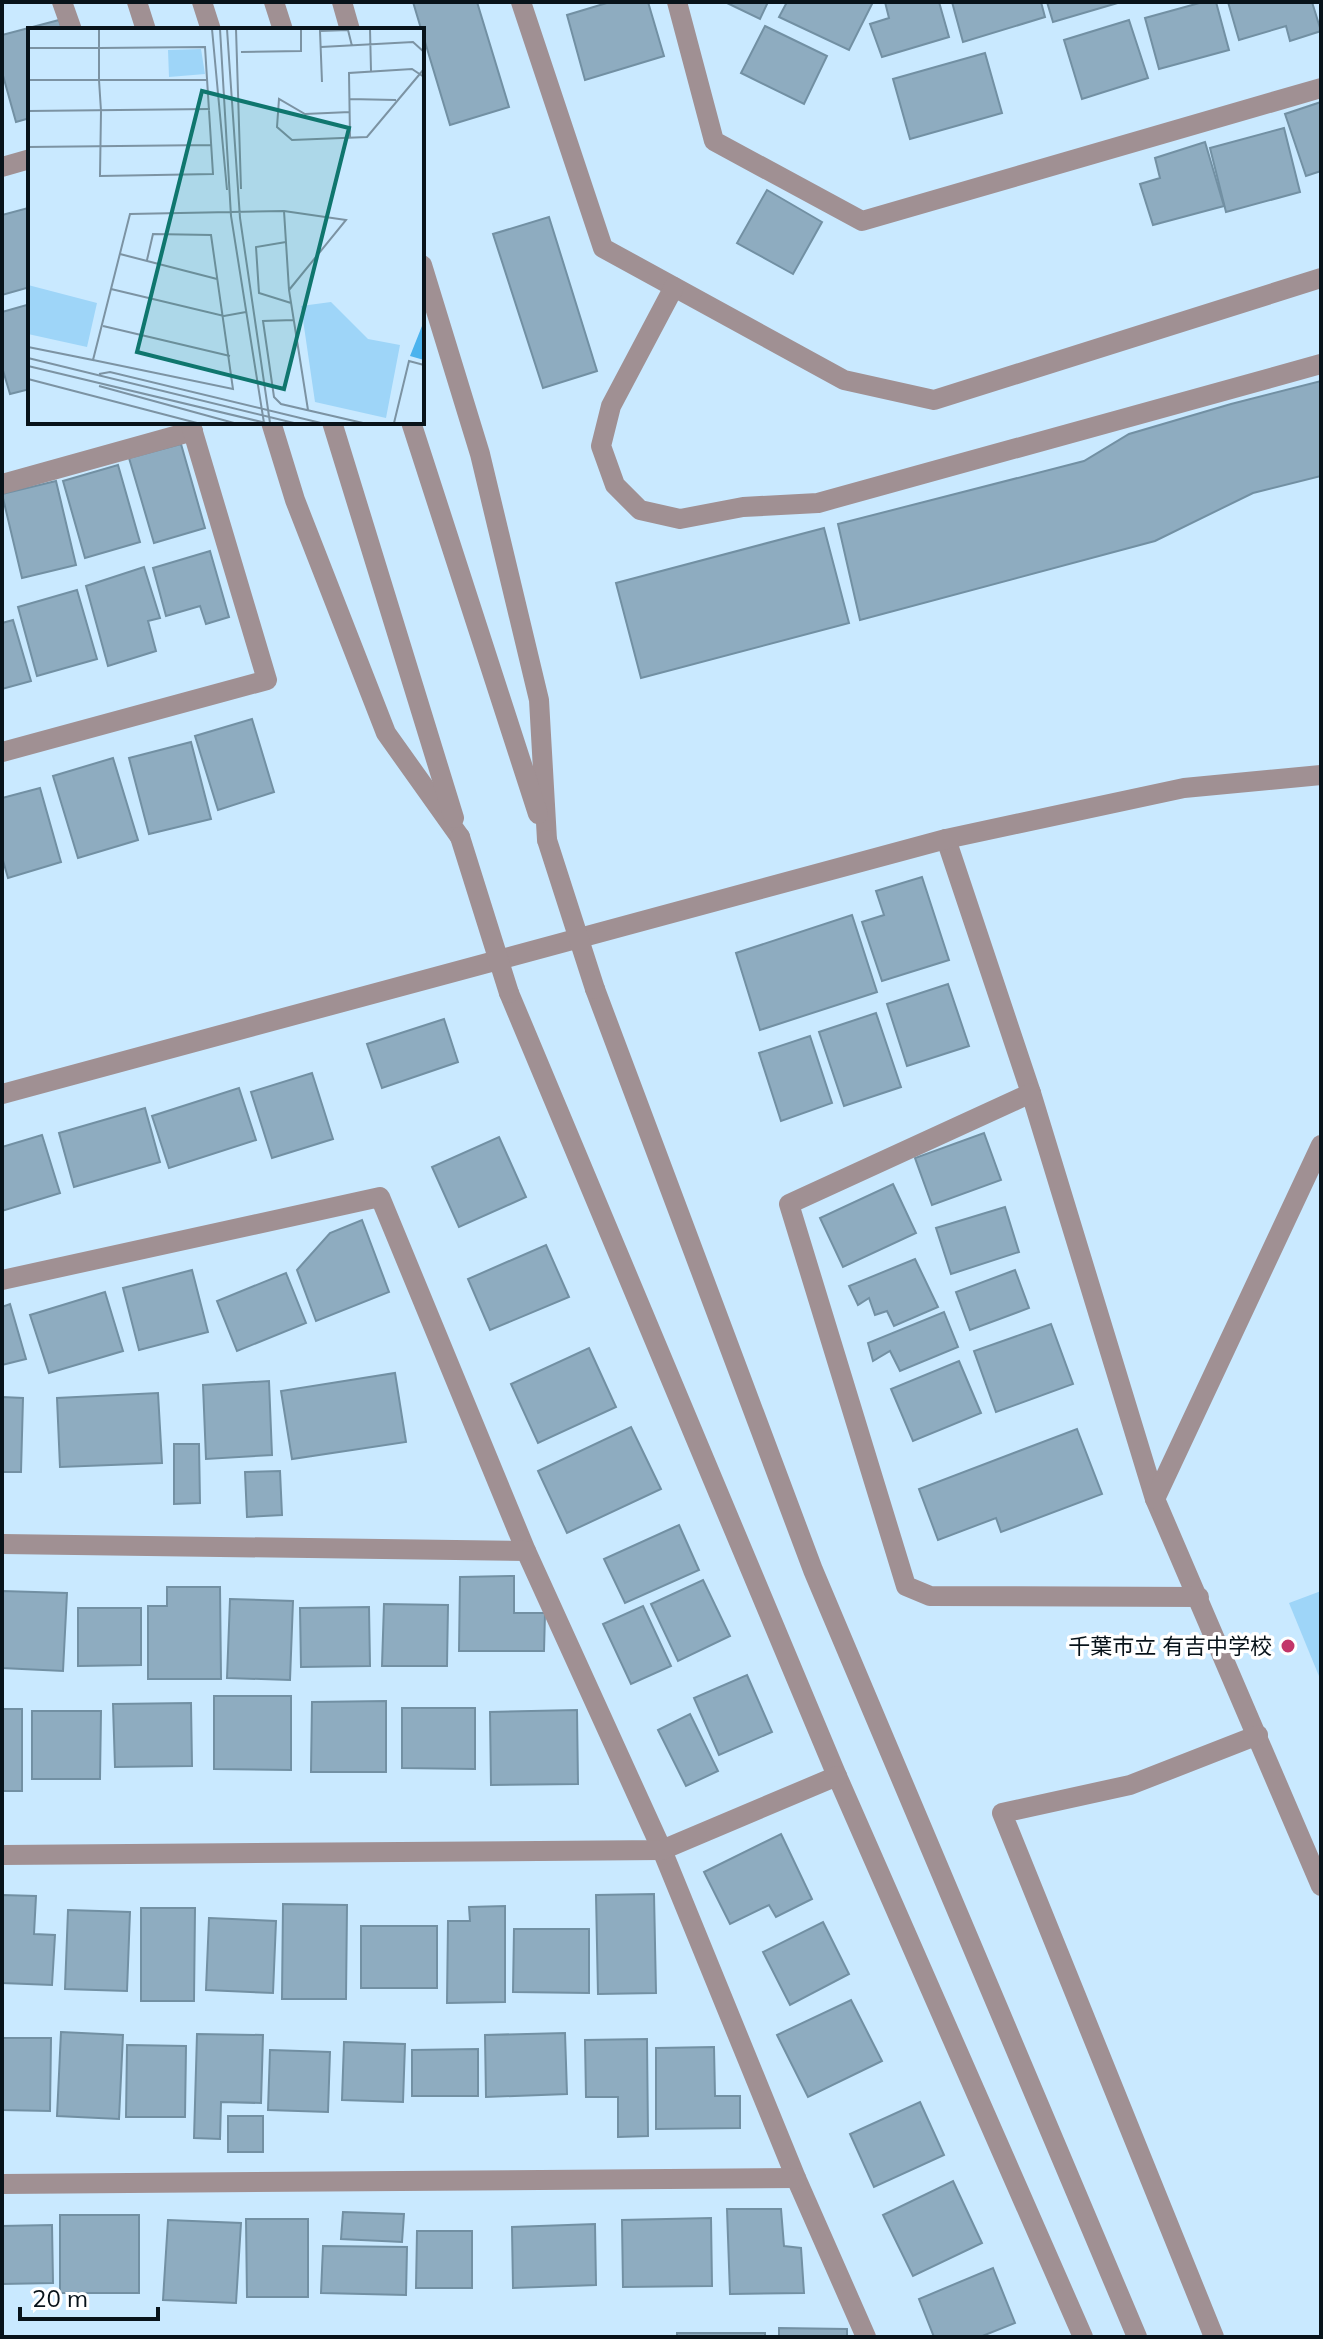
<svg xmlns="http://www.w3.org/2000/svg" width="1323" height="2339" font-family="Mulish,'Noto Sans JP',sans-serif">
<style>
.green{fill:#9ed5f8}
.building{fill:#8eacc0;stroke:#7290a3;stroke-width:2}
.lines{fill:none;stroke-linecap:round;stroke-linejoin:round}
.minor{stroke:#a09093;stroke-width:20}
.minor-bridge{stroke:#a09093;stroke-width:20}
.poi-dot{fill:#c2366a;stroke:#fff;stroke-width:3}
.labels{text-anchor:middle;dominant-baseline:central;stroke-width:7;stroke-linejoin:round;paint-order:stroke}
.poi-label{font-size:22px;fill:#08131a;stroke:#fff;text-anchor:end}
.inset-road{fill:none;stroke:#7c93a3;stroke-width:2}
.view{fill:#0f766e;fill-opacity:0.15;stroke:#0f766e;stroke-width:4}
.inset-edge{fill:none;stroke:#08131a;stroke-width:4}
</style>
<rect width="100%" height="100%" fill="#c9e9ff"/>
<!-- green -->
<path class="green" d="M1321 1591V1681L1289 1603Z"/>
<!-- building -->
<g class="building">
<path d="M413 2H477L509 107 450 125Z"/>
<path d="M610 2H648L664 56 585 80 567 15Z"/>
<path d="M725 2H768L760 19Z"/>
<path d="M787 2H873L849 50 779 17Z"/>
<path d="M885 2H939L949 37 882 57 870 24 889 18Z"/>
<path d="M952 2H1041L1045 17 963 42Z"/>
<path d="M1047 2H1121L1053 22Z"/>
<path d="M1203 2H1216L1229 50 1159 69 1145 18Z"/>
<path d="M1228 2H1312L1321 31 1290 41 1286 26 1239 40Z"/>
<path d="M59 20 62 30H30V118L16 122 2 72V35Z"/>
<path d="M1129 20 1148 78 1082 99 1064 40Z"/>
<path d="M765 26 827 56 804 104 741 73Z"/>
<path d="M985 53 1002 113 910 139 893 79Z"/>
<path d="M1321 102V171L1306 176 1285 114Z"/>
<path d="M1284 128 1300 192 1226 212 1210 148Z"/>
<path d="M1205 142 1224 206 1153 225 1140 184 1160 178 1155 158Z"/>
<path d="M767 190 822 222 793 274 737 243Z"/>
<path d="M28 208 30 287 2 295V215Z"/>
<path d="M549 217 597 371 543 388 493 234Z"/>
<path d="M30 304V389L10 394 2 367V312Z"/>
<path d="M1321 381V476L1253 493 1155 541 860 620 838 524 1084 461 1129 434 1231 404Z"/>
<path d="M181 444 205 528 154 543 129 458Z"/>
<path d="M118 465 140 542 85 558 63 481Z"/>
<path d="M56 481 76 565 22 578 2 494Z"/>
<path d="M824 528 849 623 641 678 616 583Z"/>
<path d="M210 551 229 617 206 624 200 606 166 616 153 568Z"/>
<path d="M144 567 160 618 148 621 156 651 108 666 86 586Z"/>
<path d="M77 590 97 659 37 676 18 607Z"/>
<path d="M13 620 31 681 2 689V623Z"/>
<path d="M252 719 274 792 218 810 195 736Z"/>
<path d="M191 742 211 819 149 834 129 758Z"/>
<path d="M113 758 138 840 78 858 53 776Z"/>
<path d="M40 788 61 862 8 878 2 857V798Z"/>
<path d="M922 877 949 960 882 981 862 922 884 915 876 891Z"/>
<path d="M852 915 877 992 760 1030 736 953Z"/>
<path d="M948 984 969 1046 907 1066 887 1004Z"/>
<path d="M876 1013 901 1087 844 1106 819 1032Z"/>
<path d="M444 1019 458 1062 382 1088 367 1044Z"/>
<path d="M810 1036 832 1103 781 1121 759 1053Z"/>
<path d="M312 1073 333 1139 272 1158 251 1092Z"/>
<path d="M239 1088 256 1140 169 1168 152 1116Z"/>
<path d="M145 1108 160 1162 74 1187 59 1133Z"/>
<path d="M984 1133 1001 1180 932 1205 915 1158Z"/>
<path d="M42 1135 60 1193 2 1211V1147Z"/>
<path d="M499 1137 526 1197 459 1227 432 1167Z"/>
<path d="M893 1184 916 1233 843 1267 820 1218Z"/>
<path d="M1005 1207 1019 1252 951 1274 936 1228Z"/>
<path d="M362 1220 389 1292 316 1321 297 1270 330 1233Z"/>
<path d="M546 1245 569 1297 490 1330 468 1279Z"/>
<path d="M915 1259 938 1307 894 1326 887 1311 875 1315 869 1298 858 1305 849 1286Z"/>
<path d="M192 1270 208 1332 139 1350 123 1288Z"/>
<path d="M1015 1270 1029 1308 970 1330 956 1292Z"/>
<path d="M286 1273 306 1323 237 1351 217 1301Z"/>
<path d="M105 1292 123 1351 49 1373 30 1315Z"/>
<path d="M10 1304 26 1359 2 1365V1307Z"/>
<path d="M944 1312 958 1347 900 1371 890 1351 873 1361 868 1343Z"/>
<path d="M1051 1324 1073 1384 996 1412 974 1351Z"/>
<path d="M589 1348 616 1407 538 1443 511 1384Z"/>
<path d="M959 1361 981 1413 913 1441 891 1389Z"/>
<path d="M395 1373 406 1442 292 1459 281 1391Z"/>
<path d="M269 1381 272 1455 206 1459 203 1385Z"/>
<path d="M158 1393 162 1463 60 1467 57 1398Z"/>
<path d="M2 1397 23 1398 21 1472H2Z"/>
<path d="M631 1427 661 1489 567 1533 538 1471Z"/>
<path d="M1077 1429 1102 1494 1001 1532 996 1518 938 1540 919 1489Z"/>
<path d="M174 1444H199L200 1503 174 1504Z"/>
<path d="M280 1471 282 1515 247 1517 245 1472Z"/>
<path d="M679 1525 699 1570 625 1603 604 1559Z"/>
<path d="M514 1576V1613H545L544 1651H459L460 1577Z"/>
<path d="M703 1580 730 1636 678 1661 651 1604Z"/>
<path d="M167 1587H220L221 1679H148V1606H167Z"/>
<path d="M2 1591 67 1593 63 1671 2 1668Z"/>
<path d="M230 1599 293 1601 290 1680 227 1678Z"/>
<path d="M384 1604 448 1605 447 1666H382Z"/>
<path d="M643 1606 671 1666 631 1684 603 1624Z"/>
<path d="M369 1607 370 1666 301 1667 300 1608Z"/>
<path d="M78 1608H141V1665L78 1666Z"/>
<path d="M747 1675 772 1732 719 1755 694 1698Z"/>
<path d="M214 1696H291V1770L214 1769Z"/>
<path d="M386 1701V1772H311L312 1702Z"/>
<path d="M191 1703 192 1766 115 1767 113 1704Z"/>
<path d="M402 1708H475V1769L402 1768Z"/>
<rect x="2" y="1709" width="20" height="82"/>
<path d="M577 1710 578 1784 491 1785 490 1712Z"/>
<path d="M32 1711H101L100 1779H32Z"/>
<path d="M690 1714 718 1771 686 1786 658 1730Z"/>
<path d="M781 1834 812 1899 776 1917 769 1905 730 1924 704 1872Z"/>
<path d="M654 1894 656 1993 598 1994 596 1895Z"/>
<path d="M2 1895 36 1896 34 1934 55 1935 52 1985 2 1983Z"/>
<path d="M283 1904 347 1905 346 1999H282Z"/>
<path d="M505 1906V2002L447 2003 448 1921H470L469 1907Z"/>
<path d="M141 1908H195L194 2001H141Z"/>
<path d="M68 1910 130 1912 127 1991 65 1989Z"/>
<path d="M209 1918 276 1921 273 1993 206 1990Z"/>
<path d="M823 1922 849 1974 790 2005 763 1952Z"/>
<rect x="361" y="1926" width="76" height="62"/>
<path d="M514 1929H589V1993L513 1992Z"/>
<path d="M851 2000 882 2061 808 2097 777 2035Z"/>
<path d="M61 2032 123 2035 119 2119 57 2116Z"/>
<path d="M565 2033 567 2094 486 2097 485 2035Z"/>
<path d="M197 2034 263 2035 261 2103 221 2102 220 2139 194 2138Z"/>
<path d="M2 2038H51L50 2111 2 2110Z"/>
<path d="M647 2039 648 2136 618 2137V2097H586L585 2040Z"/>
<path d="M344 2042 405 2044 403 2102 342 2100Z"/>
<path d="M127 2045 186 2046 185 2117H126Z"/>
<path d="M714 2047 715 2096H740V2128L656 2129V2048Z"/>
<path d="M478 2049V2096H412V2050Z"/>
<path d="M270 2050 330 2052 328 2112 268 2110Z"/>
<path d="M920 2102 944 2155 874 2187 850 2134Z"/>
<rect x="228" y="2116" width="35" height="36"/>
<path d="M953 2181 982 2243 913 2276 883 2215Z"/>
<path d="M727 2209H781L784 2246 801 2248 804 2293 730 2294Z"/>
<path d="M343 2212 404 2214 402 2242 341 2239Z"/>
<rect x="60" y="2215" width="79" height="78"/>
<path d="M711 2218 712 2286 623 2287 622 2220Z"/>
<path d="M246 2219H308V2297H247Z"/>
<path d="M168 2220 241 2223 236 2303 163 2300Z"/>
<path d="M595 2224 596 2285 513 2288 512 2227Z"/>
<path d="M52 2225 53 2283 2 2284V2226Z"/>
<path d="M417 2231H472V2288H416Z"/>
<path d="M323 2246 407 2247 406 2295 321 2293Z"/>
<path d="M993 2268 1015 2323 980 2337H934L919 2299Z"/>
<path d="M779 2328 847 2329V2337H779Z"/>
<rect x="677" y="2333" width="88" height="4"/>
</g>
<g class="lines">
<!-- minor -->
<g class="minor">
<path d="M62 2 72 30"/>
<path d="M137 2 146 30"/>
<path d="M202 2 211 30"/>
<path d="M274 2 283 30"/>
<path d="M342 2 350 30"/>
<path d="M521 2 603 248 844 380 934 400 1321 278"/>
<path d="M677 2 714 141 862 221 1321 88"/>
<path d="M2 167 30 159"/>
<path d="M422 265 480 454 539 700 547 840"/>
<path d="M674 287 611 406 601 446 615 485 640 510 680 519 743 507 818 503 1321 364"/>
<path d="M271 422 295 500 386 733 460 837"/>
<path d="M332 422 454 818"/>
<path d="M411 422 538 814"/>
<path d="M2 484 193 431"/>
<path d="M2 752 267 680 190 422"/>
<path d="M946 839 1031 1093 1155 1499 1321 1886"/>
<path d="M595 989 813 1570 1137 2337"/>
<path d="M509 993 837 1776 1083 2337"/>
<path d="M1031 1093 789 1204 906 1586 930 1596 1199 1597"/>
<path d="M2 1094 946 839 1184 788 1321 775"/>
<path d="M2 1280 380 1197 526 1551 662 1850 796 2178 866 2337"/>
<path d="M1155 1499 1321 1145"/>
<path d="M2 1544 526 1551"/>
<path d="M2 1855 662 1850 837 1776"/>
<path d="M2 2184 796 2178"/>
<path d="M1214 2337 1002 1813 1130 1785 1258 1735"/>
</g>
<!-- minor-bridge -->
<g class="minor-bridge">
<path d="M460 837 509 993"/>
<path d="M547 840 595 989"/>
</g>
</g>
<!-- markers -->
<circle class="poi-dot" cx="1288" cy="1646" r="8"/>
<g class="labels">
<!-- poi labels -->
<g class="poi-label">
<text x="1272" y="1646">千葉市立 有吉中学校</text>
</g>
</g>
<!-- overview -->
<g transform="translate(28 28)">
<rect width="396" height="396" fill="#c9e9ff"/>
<path d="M173 21 177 46 141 49 140 22ZM0 257 69 275 59 319 0 306ZM303 274 340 311 372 317 358 390 287 374 273 278Z" fill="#9ed5f8"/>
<path d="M396 293V332L382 328Z" fill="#4bb3ee"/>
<path class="inset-road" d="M184 1 199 162M192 1 203 188 236 395M199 1 212 190 242 395M208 1 213 161M342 1 343 43M293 19 385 14 396 24M0 20H71L177 19 185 146 72 148 73 83 71 52V1M213 24 273 23V1M0 52H179M294 54 292 3 320 2 324 18M321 71 368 72M0 83 182 81M322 84 277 86 251 71 249 99 264 112 339 109 396 41M322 109 321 45 384 41 396 49M0 119 183 117M256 183 261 262 280 382M258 214 228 219 231 265 263 275M92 226 189 251M83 261 196 288 218 284M266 292 235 293 246 369 253 376 335 395M75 298 202 328M0 319 65 332 102 186 256 183 318 192 261 262M0 330 266 395M65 332 205 361 183 207 125 206 119 232M0 338 238 395M71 346 82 344 293 395M0 351 169 395M71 358 206 395M366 395 381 333 396 337"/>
<path class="view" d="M174 63 321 100 256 361 109 324Z"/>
<rect width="396" height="396" class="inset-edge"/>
</g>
<!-- border -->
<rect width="1323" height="2339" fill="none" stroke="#08131a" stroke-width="8"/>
<!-- scale -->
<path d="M20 2307v12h138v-12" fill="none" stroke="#08131a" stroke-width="4"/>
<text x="32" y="2307" font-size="24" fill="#08131a" stroke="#ffffff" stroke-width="6" paint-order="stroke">20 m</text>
</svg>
